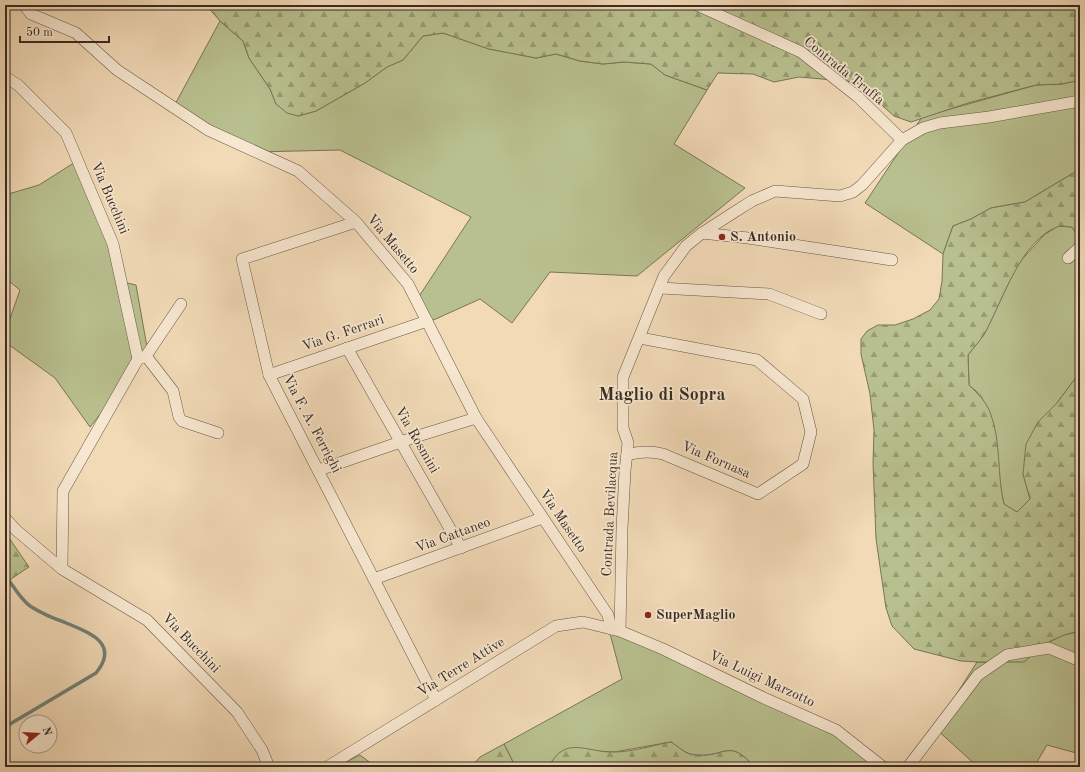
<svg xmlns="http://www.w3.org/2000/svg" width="1085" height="772" font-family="'Old Standard TT',serif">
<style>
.grass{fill:#b9c08f;stroke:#787659}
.forest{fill:url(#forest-firs);stroke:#787659}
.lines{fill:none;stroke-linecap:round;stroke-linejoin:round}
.stream{stroke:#738178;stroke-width:3.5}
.street-casing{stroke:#665748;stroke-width:12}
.street{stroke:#f7e7d0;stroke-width:11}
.poi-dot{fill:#8f2418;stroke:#f7e7d0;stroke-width:1.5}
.labels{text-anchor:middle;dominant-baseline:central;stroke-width:3.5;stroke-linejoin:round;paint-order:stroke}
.street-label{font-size:14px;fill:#372b23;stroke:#f7e7d0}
.poi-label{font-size:14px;font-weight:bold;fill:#372b23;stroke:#f7e7d0;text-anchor:start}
.district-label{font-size:18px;font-weight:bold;fill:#372b23;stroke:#f7e7d0}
</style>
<defs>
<pattern id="forest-firs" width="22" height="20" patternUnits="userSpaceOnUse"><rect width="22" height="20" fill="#b9c08f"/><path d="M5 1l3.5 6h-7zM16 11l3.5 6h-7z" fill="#979c74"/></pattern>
</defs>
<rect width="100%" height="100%" fill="#f2dab7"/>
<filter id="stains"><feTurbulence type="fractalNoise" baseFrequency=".005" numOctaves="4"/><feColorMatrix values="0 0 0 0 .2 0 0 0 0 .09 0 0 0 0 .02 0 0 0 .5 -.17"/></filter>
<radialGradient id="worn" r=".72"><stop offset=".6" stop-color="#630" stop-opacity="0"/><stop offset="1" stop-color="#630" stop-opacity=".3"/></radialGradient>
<!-- grass -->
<g class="grass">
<path d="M220 21 243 41 249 58 270 89 276 104 298 116 316 111 365 83 387 67 403 60 423 36 443 33 489 49 536 58 556 54 580 61 603 64 624 62 651 64 665 75 707 90 674 144 745 188 637 276 550 272 512 323 480 299 429 322 418 298 471 217 340 150 254 152 173 108Z"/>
<path d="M1080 80V169L1025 202 991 208 971 219 953 226 943 254 865 203 922 117 1036 85 1062 84Z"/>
<path d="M80 159 127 283 136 285 147 347 152 349 90 427 55 378 5 342V333L20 290 5 278V195L39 185Z"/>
<path d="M1058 226 1072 227 1080 240V372L1057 403 1038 422 1023 474 1030 499 1017 512 1004 504C995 469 1000 431 982 398 980 393 973 389 969 385L968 355 985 333 1017 265 1044 235Z"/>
<path d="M608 626 856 741 890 767H754C729 737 725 758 696 755 686 755 678 747 671 742L614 752 595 751 552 761 549 767H513L514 764 504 744 622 679Z"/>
<path d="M1080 631V754L1047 745 1034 767H978L935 728 977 662 1003 663 1064 635Z"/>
<path d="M360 755 376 767H336Z"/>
</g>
<!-- forest -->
<g class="forest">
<path d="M206 5H1080V80L1062 84 1036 85 968 103 911 122 894 116 856 82 799 77 774 82 753 74 718 73 707 90 665 75 651 64 624 62 603 64 580 61 556 54 536 58 489 49 443 33 423 36 403 60 387 67 365 83 316 111 298 116 287 113 276 104 270 89 249 58 243 41 220 21Z"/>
<path d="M1080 169V240L1072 227C1068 227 1061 225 1057 227 1021 241 1003 299 986 331 982 339 974 347 968 355L969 385C978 394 987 402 991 415 1001 441 997 476 1004 504L1017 512 1030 499 1023 474 1026 444 1038 422 1057 403 1080 372V631L1064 635 1044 644 1024 662H977L961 661 914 649 892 626 886 608 876 539 873 463 874 430 870 394 861 354V339L867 331 878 325H895L913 319 930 310 939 299 942 281 943 254 953 226 971 219 991 208 1025 202Z"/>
<path d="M5 532 29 567 5 583Z"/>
<path d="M671 742C679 747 686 755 696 755 725 758 729 737 754 767H549C565 734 587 753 614 752 633 752 653 745 671 742Z"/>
<path d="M504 744 514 764 513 767H471L480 757Z"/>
</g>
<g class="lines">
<!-- stream -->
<path class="stream" d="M5 575C12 584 20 599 30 606 41 613 52 618 64 622 87 632 121 642 96 673L5 727"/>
<defs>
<g id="street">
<path d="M24 5 31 14 76 33 117 70 208 130 298 171 356 222 408 284 476 418 608 615 611 629"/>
<path d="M697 5 801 52 858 97 902 140"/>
<path d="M5 77 18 85 66 133 113 244 138 359"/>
<path d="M356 222 242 259 269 375 436 700"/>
<path d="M702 233 748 238 892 260"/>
<path d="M1068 258 1080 247"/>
<path d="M660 288 769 294 821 314"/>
<path d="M347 348 461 548"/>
<path d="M146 356 173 391 179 417 182 421 218 433"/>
<path d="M269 375 427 321"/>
<path d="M627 455C640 451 650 451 663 454L758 494 803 464 811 432 803 399 757 360 640 338"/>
<path d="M319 470 418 436 476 418"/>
<path d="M5 518 16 530 62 569 147 620 237 712 262 750 269 767"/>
<path d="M62 569 63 491 138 359 146 356 181 304"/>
<path d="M374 579 542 518"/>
<path d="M620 631 622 529 625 471 628 443 623 428V377L664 276 686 246 702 233 733 213 752 201 775 191 840 196 853 192 862 185 902 140 923 128 940 123 989 117 1080 101"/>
<path d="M327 767 556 626 583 622 620 631 663 649 764 698 836 730 883 767"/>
<path d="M908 767 978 675 1007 655 1049 648 1080 661"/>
</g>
</defs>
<!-- street casing -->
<use href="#street" class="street-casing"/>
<!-- street -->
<use href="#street" class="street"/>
</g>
<!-- markers -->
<g class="poi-dot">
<circle cx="722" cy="237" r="4"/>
<circle cx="648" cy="615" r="4"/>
</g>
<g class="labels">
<!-- street labels -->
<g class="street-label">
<text transform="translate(844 71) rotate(39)">Contrada Truffa</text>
<text transform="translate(110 198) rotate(67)">Via Bucchini</text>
<text transform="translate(393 244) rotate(50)">Via Masetto</text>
<text transform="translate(343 333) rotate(-19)">Via G. Ferrari</text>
<text transform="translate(312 424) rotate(62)">Via F. A. Ferrighi</text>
<text transform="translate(417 440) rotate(60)">Via Rosmini</text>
<text transform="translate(716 460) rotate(23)">Via Fornasa</text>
<text transform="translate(610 514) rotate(-87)">Contrada Bevilacqua</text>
<text transform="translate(563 521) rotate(56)">Via Masetto</text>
<text transform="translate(453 535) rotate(-20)">Via Cattaneo</text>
<text transform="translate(191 643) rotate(46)">Via Bucchini</text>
<text transform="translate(461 667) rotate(-32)">Via Terre Attive</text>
<text transform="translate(762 679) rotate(25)">Via Luigi Marzotto</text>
</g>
<!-- poi labels -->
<g class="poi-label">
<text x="730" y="237">S. Antonio</text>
<text x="656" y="615">SuperMaglio</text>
</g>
<!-- district labels -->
<g class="district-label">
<text x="662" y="395">Maglio di Sopra</text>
</g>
</g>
<!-- margin -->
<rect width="1085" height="772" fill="none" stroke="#f2dab7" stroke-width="20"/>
<rect x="6" y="6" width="1073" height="760" fill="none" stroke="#372b23" stroke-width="2"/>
<rect x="10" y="10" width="1065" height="752" fill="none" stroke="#372b23"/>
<!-- north arrow -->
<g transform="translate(38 734) rotate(72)"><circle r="19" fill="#f7e7d0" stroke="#aa9c8b"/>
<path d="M0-3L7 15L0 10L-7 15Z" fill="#8f2418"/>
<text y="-6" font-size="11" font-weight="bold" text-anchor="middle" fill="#372b23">N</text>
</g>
<!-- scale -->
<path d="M20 36v6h89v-6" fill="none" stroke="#372b23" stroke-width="2"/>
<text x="26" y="36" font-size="12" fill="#372b23" stroke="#f7e7d0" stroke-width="3" paint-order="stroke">50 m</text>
<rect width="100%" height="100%" filter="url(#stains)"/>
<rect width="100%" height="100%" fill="url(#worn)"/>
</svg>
